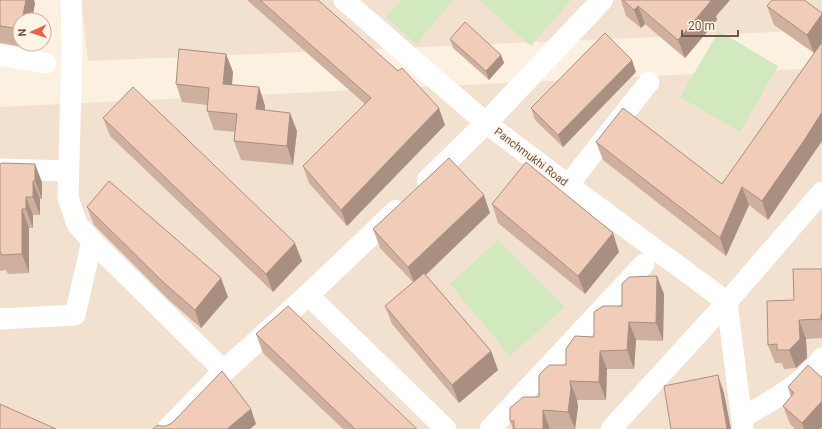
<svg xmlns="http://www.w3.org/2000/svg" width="822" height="429" font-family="Roboto,sans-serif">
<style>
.residential{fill:#f3e1cf}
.green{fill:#d2e9bf}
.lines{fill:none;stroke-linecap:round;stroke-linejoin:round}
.minor{stroke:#fff;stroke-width:21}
.tertiary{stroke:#fff;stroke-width:22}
.wall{fill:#cfaf9e}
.shaded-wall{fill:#a98f81}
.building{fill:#f1ccb8;stroke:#a98f81}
.labels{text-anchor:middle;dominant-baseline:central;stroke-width:3.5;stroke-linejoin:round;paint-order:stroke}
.street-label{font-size:11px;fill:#725548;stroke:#fff4e6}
</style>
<rect width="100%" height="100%" fill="#fcf0e0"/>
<!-- residential -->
<g class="residential">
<path d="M81 0H822V30L88 61Z"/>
<path d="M822 68V429H0V107Z"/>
</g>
<!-- green -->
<g class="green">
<path d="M401 0H454L416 44 386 17Z"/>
<path d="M479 0H571L531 46Z"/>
<path d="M719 31 778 66 740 132 680 97Z"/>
<path d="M498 240 565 307 510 356 450 284Z"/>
</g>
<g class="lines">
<!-- minor -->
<g class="minor">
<path d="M71 0 72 47 68 198 77 224 92 241 224 371"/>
<path d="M344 0 486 123 568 185 727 302"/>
<path d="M0 55 46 63"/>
<path d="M0 169 68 171"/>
<path d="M568 185 649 82"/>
<path d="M308 295 446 429"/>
<path d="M727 302 743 429"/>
<path d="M0 319 75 315 92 241"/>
<path d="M742 418C770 401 802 385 822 358"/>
<path d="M490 429 644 264"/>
<path d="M611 429 727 302 822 192"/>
</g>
<!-- tertiary -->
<g class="tertiary">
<path d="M428 180 486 123 602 0"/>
<path d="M168 429 224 371 308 295 396 211"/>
</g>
</g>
<!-- wall -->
<g class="wall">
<path d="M0 0 35 3 32 20H20V44H28V48L0 43Z"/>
<path d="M247 0H318L445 125 347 226 309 183 303 166 365 104Z"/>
<path d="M621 0H730L716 16 717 20 685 58 645 24 641 28 626 16Z"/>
<path d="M767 6 822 13V141L811 157 768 220 749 205 726 256 603 160 596 142 722 184 814 53 774 25Z"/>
<path d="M450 39 501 55 504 63 489 80 453 48Z"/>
<path d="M226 54 233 72 232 85 259 87 265 106V110L297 131 293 165 241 160 234 141 235 132 214 130 207 111V105L182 102 176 84Z"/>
<path d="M636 72 563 147 535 120 531 108Z"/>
<path d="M103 118 302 261 273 292 110 136Z"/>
<path d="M0 164 42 182V199H40V215H33V228H29V273L8 274 6 270 0 271Z"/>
<path d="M492 204 619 252 585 294 498 223Z"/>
<path d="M87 207 228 297 201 328 169 300 94 225Z"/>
<path d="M490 213 426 275 491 351 498 370 459 403 392 324 385 306 413 282 380 248 373 229Z"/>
<path d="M822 269V338L806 339 807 358 796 368 784 369 782 363H775L768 345 794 300Z"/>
<path d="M664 294 663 341 636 340 634 369H607L606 400H577L578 407 575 429H513L510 421 539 397 566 365 594 337Z"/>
<path d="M256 334 417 429H343L263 353Z"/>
<path d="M822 378V427L820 429H795L790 424 783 406 791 397 788 387Z"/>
</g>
<!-- shaded-wall -->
<g class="shaded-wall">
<path d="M26 0H34L35 3 32 20H22Z"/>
<path d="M708 0H730L716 16 717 20 685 58 678 40Z"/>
<path d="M638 6 645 24 641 28 634 10Z"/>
<path d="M822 14V42L814 53 807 35Z"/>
<path d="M226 54 233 72 230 102 223 84Z"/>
<path d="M501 55 504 63 489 80 486 71Z"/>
<path d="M632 60 636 72 563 147 558 135Z"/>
<path d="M259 87 265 106 263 128 256 109Z"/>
<path d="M439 108 445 125 347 226 341 210Z"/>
<path d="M822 112V141L811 157 768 220 762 201Z"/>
<path d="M290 113 297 131 293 165 287 146Z"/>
<path d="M35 164 42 182V199L35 181Z"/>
<path d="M33 181 40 199V215L33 197Z"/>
<path d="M742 187 749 205 726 256 720 238Z"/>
<path d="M484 195 490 213 415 285 408 267Z"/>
<path d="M26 197 33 215V228L26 209Z"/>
<path d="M22 209 29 228V273L22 254Z"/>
<path d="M613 233 619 252 585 294 578 276Z"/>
<path d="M295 243 302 261 273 292 266 274Z"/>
<path d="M657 276 664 294 663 341 656 323Z"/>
<path d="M221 278 228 297 201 328 195 310Z"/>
<path d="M821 314 822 317V323L821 319Z"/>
<path d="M799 320 806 339 807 358 796 368 789 350Z"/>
<path d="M629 322 636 340 634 369 627 350Z"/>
<path d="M491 351 498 370 459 403 452 385Z"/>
<path d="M600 351 607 369 606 400 599 382Z"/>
<path d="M718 375 724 393 731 429H727Z"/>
<path d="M570 381 577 400 578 407 575 429 568 412Z"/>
<path d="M822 401V427L820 429H804L802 423Z"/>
<path d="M251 409 256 424 250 429H227Z"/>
<path d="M543 410 550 429H543Z"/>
</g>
<!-- building -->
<g class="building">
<path d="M0 0H26L22 20H20V29L0 26Z"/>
<path d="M260 0H318L398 71 402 68 439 108 341 210 303 166 371 98Z"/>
<path d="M623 0H709L711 1 678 40 638 6 634 10Z"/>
<path d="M772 0H804L822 13V14L807 35 767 6Z"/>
<path d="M465 22 501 55 486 71 450 39Z"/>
<path d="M605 33 632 60 558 135 531 108Z"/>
<path d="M822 42V112L805 139 762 201 742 187 720 238 596 142 623 108 722 184Z"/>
<path d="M179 49 226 54 223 84 259 87 256 109 290 113 287 146 234 141 237 114 207 111 209 88 176 84Z"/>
<path d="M133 87 295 243 266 274 103 118Z"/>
<path d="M449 158 484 195 408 267 373 229Z"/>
<path d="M526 162 613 233 578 276 492 204Z"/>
<path d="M2 163 35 164V181H33V197H26V209H22V254L1 255V252H0V164Z"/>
<path d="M109 181 221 278 195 310 163 282 87 207Z"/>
<path d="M793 269H822V314H821V319L799 320 800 339 789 350H777V344L768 345 767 301 794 300Z"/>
<path d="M424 273 491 351 452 385 385 306Z"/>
<path d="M657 276 656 323 629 322 627 350 600 351 599 382 570 381 571 388 568 412 543 410V429H514V421H510V408L523 397H539V375L549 365H566V349L575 336 594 337V312L603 306H622V284L629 277Z"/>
<path d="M288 306 417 429H355L256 334Z"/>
<path d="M808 365 822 378V401L802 423 783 406 794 393 788 387Z"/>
<path d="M222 371 251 409 227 429H153L158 425 160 426H166L172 423Z"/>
<path d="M718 375 727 429H671L664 386Z"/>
<path d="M0 404 56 429H0Z"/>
</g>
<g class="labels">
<!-- street labels -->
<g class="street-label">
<text transform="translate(531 157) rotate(37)">Panchmukhi Road</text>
</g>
</g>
<!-- north arrow -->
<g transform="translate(32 32) rotate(267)"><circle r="19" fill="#fff4e6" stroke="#c7b4a7"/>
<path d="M0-3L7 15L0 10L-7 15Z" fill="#e76244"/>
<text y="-6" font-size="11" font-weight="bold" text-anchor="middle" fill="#725548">N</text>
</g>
<!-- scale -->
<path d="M682 30v6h56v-6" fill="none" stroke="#725548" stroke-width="2"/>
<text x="688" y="30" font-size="12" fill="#725548" stroke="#fff4e6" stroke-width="3" paint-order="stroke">20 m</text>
</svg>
